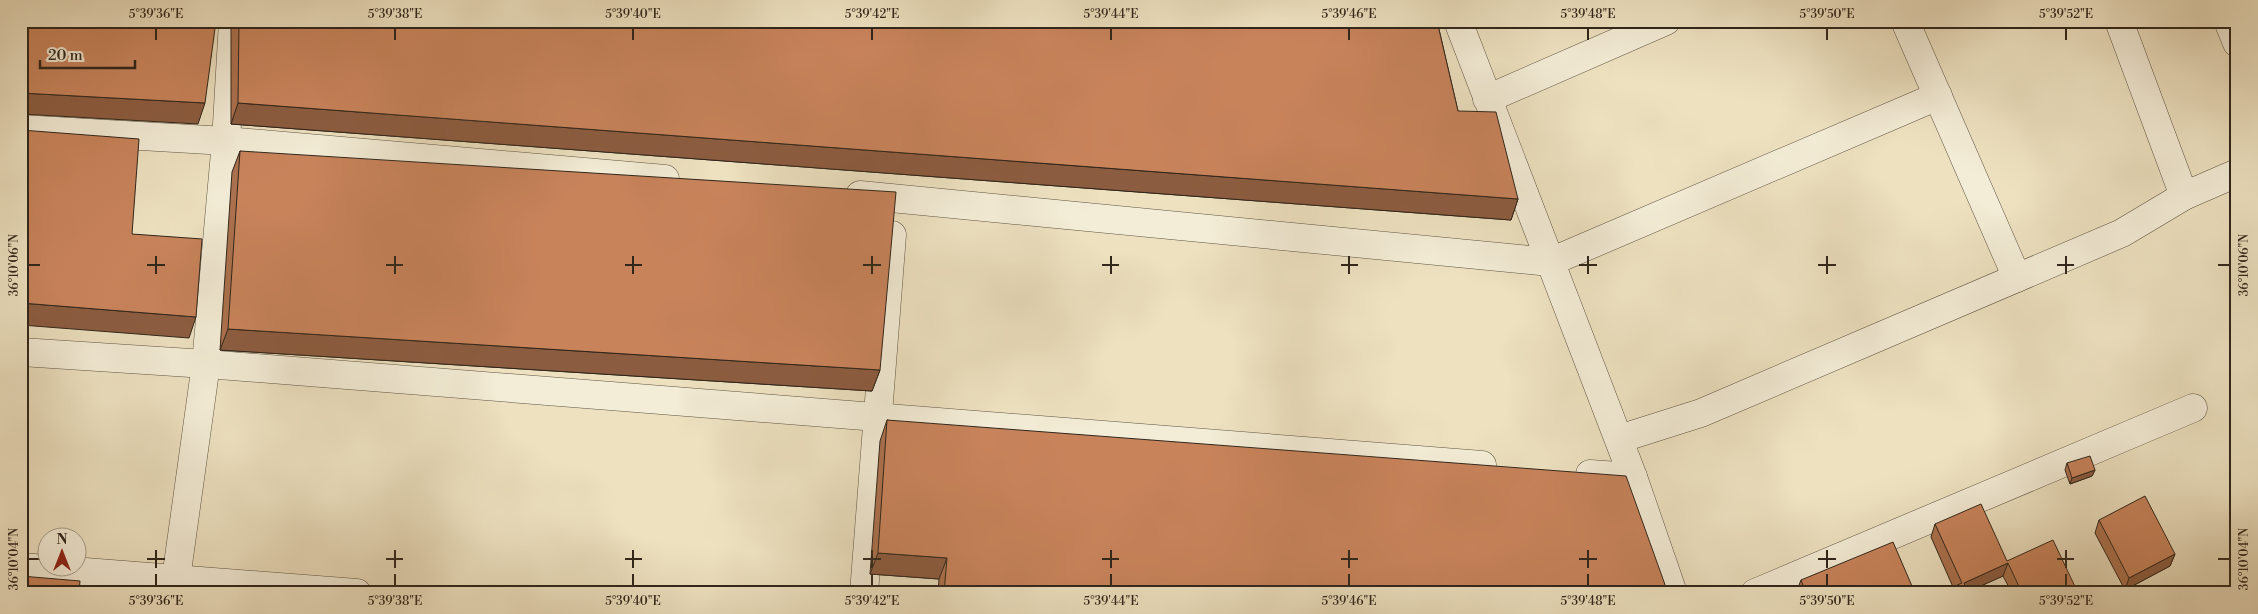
<svg xmlns="http://www.w3.org/2000/svg" width="2258" height="614" font-family="'Libre Bodoni',serif">
<style>
.lines{fill:none;stroke-linecap:round;stroke-linejoin:round}
.minor-casing{stroke:#5f5544;stroke-width:29}
.minor{stroke:#f3ecd6;stroke-width:28}
.wall{fill:#ac714e;stroke:#30261b}
.shaded-wall{fill:#8c5c40;stroke:#30261b}
.building{fill:#c8835b;stroke:#30261b}
.ticks{fill:none;stroke:#30261b;stroke-width:2}
.neatline{fill:none;stroke:#30261b;stroke-width:2}
.ticks-label{font-size:12px;text-anchor:middle;fill:#30261b}
</style>
<rect width="100%" height="100%" fill="#ede1c0"/>
<filter id="stains"><feTurbulence type="fractalNoise" baseFrequency=".004" numOctaves="4"/><feColorMatrix values="0 0 0 0 .2 0 0 0 0 .09 0 0 0 0 .02 0 0 0 .5 -.17"/></filter>
<radialGradient id="worn" r=".72"><stop offset=".6" stop-color="#630" stop-opacity="0"/><stop offset="1" stop-color="#630" stop-opacity=".3"/></radialGradient>
<g class="lines">
<defs>
<g id="minor">
<path d="M1458 21 1633 477 1673 593"/>
<path d="M1905 21 2017 278"/>
<path d="M2119 21 2184 196"/>
<path d="M2228 21 2237 43"/>
<path d="M1487 99 1666 21"/>
<path d="M21 129 226 141 665 179"/>
<path d="M860 195 1550 262 1938 96"/>
<path d="M21 352 206 364 1482 465"/>
<path d="M1619 439 1701 413 2122 233 2184 196 2237 173"/>
<path d="M1590 474 1633 477"/>
<path d="M21 567 357 593"/>
<path d="M174 593 206 364 226 141 233 21"/>
<path d="M864 593 892 235"/>
<path d="M1755 593 2193 408"/>
</g>
</defs>
<!-- minor casing -->
<use href="#minor" class="minor-casing"/>
<!-- minor -->
<use href="#minor" class="minor"/>
</g>
<!-- wall -->
<g class="wall">
<path d="M231 21H1437L1458 111 1518 199 1511 220 231 124Z"/>
<path d="M240 151 880 370 872 391 220 350 232 172Z"/>
<path d="M887 420 1668 593H938L939 579 870 574 880 441Z"/>
<path d="M2067 463 2095 470 2092 476 2070 484 2065 470Z"/>
<path d="M2099 520 2175 554 2170 566 2125 590 2095 533Z"/>
<path d="M1935 524 2007 561 2078 593H2012L2003 576 1967 592 1953 587 1931 537Z"/>
<path d="M1801 580 1915 593H1796Z"/>
</g>
<!-- shaded-wall -->
<g class="shaded-wall">
<path d="M21 93 205 103 198 124 21 114Z"/>
<path d="M238 103 1518 199 1511 220 231 124Z"/>
<path d="M21 303 196 317 189 338 21 325Z"/>
<path d="M228 329 880 370 872 391 220 350Z"/>
<path d="M2095 470 2092 476 2070 484 2072 478Z"/>
<path d="M878 553 947 558 939 579 870 574Z"/>
<path d="M2175 554 2170 566 2125 590 2129 578Z"/>
<path d="M2008 563 2003 576 1965 593 1964 583Z"/>
</g>
<!-- building -->
<g class="building">
<path d="M21 21H216L205 103 21 93Z"/>
<path d="M239 21H1437L1458 111 1496 112 1518 199 238 103Z"/>
<path d="M21 130 139 139 132 234 202 239 196 317 21 303Z"/>
<path d="M240 151 896 192 880 370 228 329Z"/>
<path d="M887 420 1626 476 1668 593H944L947 558 878 553Z"/>
<path d="M2090 456 2095 470 2072 478 2067 463Z"/>
<path d="M2145 496 2175 554 2129 578 2099 520Z"/>
<path d="M1981 504 2007 561 2053 540 2078 593H2022L2008 563 1964 583 1968 593H1939L1962 583 1935 524Z"/>
<path d="M1893 542 1915 593H1806L1801 580Z"/>
<path d="M21 576 80 581 79 593H21Z"/>
<path d="M2194 590 2195 593H2188Z"/>
</g>
<!-- ticks -->
<path class="ticks" d="M156 28V40M395 28V40M633 28V40M872 28V40M1111 28V40M1349 28V40M1588 28V40M1827 28V40M2066 28V40M156 256V274M395 256V274M633 256V274M872 256V274M1111 256V274M1349 256V274M1588 256V274M1827 256V274M2066 256V274M28 265H40M147 265H165M386 265H403M625 265H642M863 265H881M1102 265H1119M1341 265H1358M1579 265H1597M1818 265H1836M2057 265H2074M2218 265H2230M156 550V568M395 550V568M633 550V568M872 550V568M1111 550V568M1349 550V568M1588 550V568M1827 550V568M2066 550V568M28 559H40M147 559H165M386 559H403M625 559H642M863 559H881M1102 559H1119M1341 559H1358M1579 559H1597M1818 559H1836M2057 559H2074M2218 559H2230M156 574V586M395 574V586M633 574V586M872 574V586M1111 574V586M1349 574V586M1588 574V586M1827 574V586M2066 574V586"/>
<!-- margin -->
<rect width="2258" height="614" fill="none" stroke="#ede1c0" stroke-width="55"/>
<!-- north arrow -->
<g transform="translate(62 552)"><circle r="24" fill="#f3ecd6" stroke="#a59d8b"/>
<path d="M0-4L9 19L0 12L-9 19Z" fill="#8f2418"/>
<text y="-8" font-size="14" font-weight="bold" text-anchor="middle" fill="#30261b">N</text>
</g>
<!-- scale -->
<path d="M40 60v8h95v-8" fill="none" stroke="#30261b" stroke-width="2.5"/>
<text x="48" y="60" font-size="15" fill="#30261b" stroke="#f3ecd6" stroke-width="4" paint-order="stroke">20 m</text>
<rect x="28" y="28" width="2202" height="558" class="neatline"/>
<g class="ticks-label">
<text x="156" y="18">5°39'36"E</text>
<text x="395" y="18">5°39'38"E</text>
<text x="633" y="18">5°39'40"E</text>
<text x="872" y="18">5°39'42"E</text>
<text x="1111" y="18">5°39'44"E</text>
<text x="1349" y="18">5°39'46"E</text>
<text x="1588" y="18">5°39'48"E</text>
<text x="1827" y="18">5°39'50"E</text>
<text x="2066" y="18">5°39'52"E</text>
<text transform="translate(14 265) rotate(-90)" y="4">36°10'06"N</text>
<text transform="translate(2244 265) rotate(-90)" y="4">36°10'06"N</text>
<text transform="translate(14 559) rotate(-90)" y="4">36°10'04"N</text>
<text transform="translate(2244 559) rotate(-90)" y="4">36°10'04"N</text>
<text x="156" y="605">5°39'36"E</text>
<text x="395" y="605">5°39'38"E</text>
<text x="633" y="605">5°39'40"E</text>
<text x="872" y="605">5°39'42"E</text>
<text x="1111" y="605">5°39'44"E</text>
<text x="1349" y="605">5°39'46"E</text>
<text x="1588" y="605">5°39'48"E</text>
<text x="1827" y="605">5°39'50"E</text>
<text x="2066" y="605">5°39'52"E</text>
</g>
<rect width="100%" height="100%" filter="url(#stains)"/>
<rect width="100%" height="100%" fill="url(#worn)"/>
</svg>
